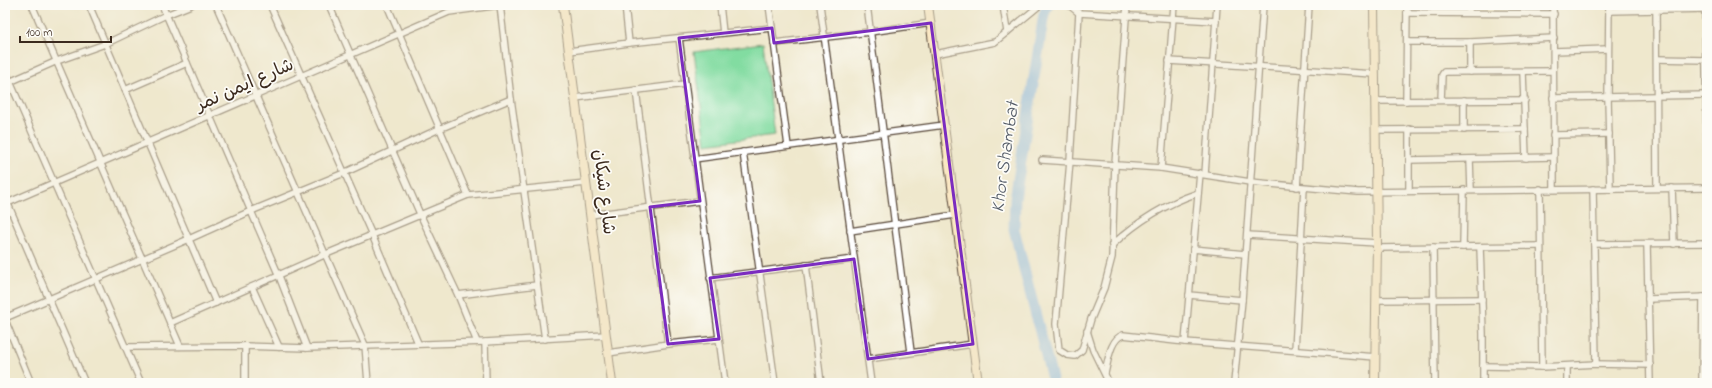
<svg xmlns="http://www.w3.org/2000/svg" width="1712" height="388" font-family="'Indie Flower','Playpen Sans Arabic',sans-serif">
<style>
.green{fill:#82dca1;stroke:#5e8360}
.lines{fill:none;stroke-linecap:round;stroke-linejoin:round}
.river{stroke:#79b1e9;stroke-width:11}
.street-casing{stroke:#564638;stroke-width:8}
.secondary-casing{stroke:#564638;stroke-width:10}
.street{stroke:#fff;stroke-width:5.5}
.secondary{stroke:#fae7c3;stroke-width:8}
.marked{fill:none;stroke:#7b2cbf;stroke-width:3;stroke-linejoin:round}
.labels{text-anchor:middle;dominant-baseline:central;stroke-width:3.5;stroke-linejoin:round;paint-order:stroke}
.street-label{font-size:18px;fill:#3b2a1e;stroke:#fdfcf7}
.water-label{font-size:19px;font-style:italic;fill:#515965;stroke:#fdfcf7}
</style>
<rect width="100%" height="100%" fill="#fdfcf7"/>
<filter id="ink" filterUnits="userSpaceOnUse"><feTurbulence type="fractalNoise" baseFrequency=".025" numOctaves="2"/><feDisplacementMap in="SourceGraphic" scale="8" xChannelSelector="R" yChannelSelector="G"/><feConvolveMatrix kernelMatrix="1 2 1 2 8 2 1 2 1" color-interpolation-filters="sRGB"/></filter>
<filter id="wash" filterUnits="userSpaceOnUse"><feTurbulence type="fractalNoise" baseFrequency=".012" numOctaves="4" result="noise"/><feDisplacementMap in="SourceGraphic" scale="16" xChannelSelector="R" yChannelSelector="G"/><feGaussianBlur stdDeviation="0.9" result="paint"/><feColorMatrix in="noise" values="0 0 0 0 0 0 0 0 0 0 0 0 0 0 0 0 0 1.4 0 .05"/><feComposite in="paint" operator="in"/></filter>
<g filter="url(#wash)">
<rect width="100%" height="100%" fill="#efe8cd"/>
<!-- green -->
<path class="green" d="M763 43 775 135 706 144 694 52Z"/>
<g class="lines">
<!-- river -->
<path class="river" d="M1048 5 1044 14 1015 199 1014 229 1053 383"/>
</g>
</g>
<g filter="url(#ink)">
<g class="lines">
<defs>
<g id="street">
<path d="M32 5 180 346"/>
<path d="M89 5 216 303"/>
<path d="M162 5 279 276 307 348"/>
<path d="M216 5 365 345 368 383"/>
<path d="M270 5 372 235 418 343"/>
<path d="M329 5 420 214 458 295 477 342"/>
<path d="M387 5 468 195"/>
<path d="M500 5 511 99 545 339"/>
<path d="M625 5 629 43"/>
<path d="M720 5 723 33"/>
<path d="M769 5 788 146"/>
<path d="M820 5 871 383"/>
<path d="M867 5 911 352"/>
<path d="M1003 5 1007 32"/>
<path d="M1069 5 1079 13 1216 21"/>
<path d="M1553 5 1554 189"/>
<path d="M1609 5 1608 97 1610 189"/>
<path d="M1656 5 1657 188"/>
<path d="M1705 5 1707 140"/>
<path d="M1609 11 1707 9"/>
<path d="M1079 13 1070 161 1056 324 1059 350 1067 355 1075 356 1082 350 1091 319 1104 288 1112 257 1115 164 1127 5"/>
<path d="M1407 13 1554 14"/>
<path d="M1469 13V5"/>
<path d="M679 38 725 383"/>
<path d="M1407 42H1470L1554 38"/>
<path d="M1470 42V72"/>
<path d="M774 43 870 32 931 23"/>
<path d="M569 51 629 43 772 28"/>
<path d="M1554 51 1608 49"/>
<path d="M935 54 995 42 1040 5"/>
<path d="M1657 59 1706 60"/>
<path d="M1169 61 1374 74"/>
<path d="M5 70 141 383"/>
<path d="M1523 72 1526 158"/>
<path d="M5 84 57 61 105 44 166 15 191 5"/>
<path d="M125 90 187 63"/>
<path d="M636 90 668 344"/>
<path d="M575 98 685 84"/>
<path d="M1553 98 1707 95"/>
<path d="M1441 100 1442 75 1444 72 1553 71"/>
<path d="M1464 100V130"/>
<path d="M1375 101 1525 100"/>
<path d="M1406 101 1407 5"/>
<path d="M1409 129V191"/>
<path d="M1376 130 1525 129"/>
<path d="M1553 135 1609 134"/>
<path d="M743 152 775 383"/>
<path d="M694 159 944 125"/>
<path d="M1470 159 1471 190"/>
<path d="M1042 160 1161 168 1250 182 1358 192 1707 188"/>
<path d="M1409 160 1553 157"/>
<path d="M1161 168 1174 5"/>
<path d="M1205 174 1217 5"/>
<path d="M1297 187 1309 5"/>
<path d="M1672 188 1674 244"/>
<path d="M1540 189 1542 367"/>
<path d="M1593 189 1596 364"/>
<path d="M5 197 85 383"/>
<path d="M5 204 449 12 500 5"/>
<path d="M590 215 700 201"/>
<path d="M850 231 955 215"/>
<path d="M1247 235 1377 243"/>
<path d="M1594 244 1707 243"/>
<path d="M1647 244 1650 383"/>
<path d="M1112 245C1138 221 1165 204 1198 193"/>
<path d="M1433 247 1435 383"/>
<path d="M1463 247 1464 190"/>
<path d="M1480 247 1483 333V383"/>
<path d="M1377 248 1540 246"/>
<path d="M1193 249 1245 254"/>
<path d="M806 265 821 383"/>
<path d="M710 278 854 259"/>
<path d="M252 287 279 347"/>
<path d="M458 295 537 285"/>
<path d="M1189 295 1242 300"/>
<path d="M1648 299 1707 297"/>
<path d="M1376 300 1482 299"/>
<path d="M5 318 189 239 251 211 344 173 439 129 511 99"/>
<path d="M5 320 31 383"/>
<path d="M170 323 324 255 468 195 586 183"/>
<path d="M1087 331 1093 350 1109 383"/>
<path d="M485 342 486 383"/>
<path d="M1185 342 1200 173"/>
<path d="M245 346V383"/>
<path d="M126 347 245 346 307 348 485 342 606 335"/>
<path d="M1295 350 1304 188"/>
<path d="M608 353 668 344 719 339"/>
<path d="M868 359 973 344"/>
<path d="M1483 366 1542 367 1596 364 1650 365"/>
<path d="M1567 367V383"/>
<path d="M1105 373C1108 362 1110 339 1123 335L1185 342 1376 357"/>
<path d="M1234 383 1242 300 1263 5"/>
<path d="M1702 383 1703 297"/>
</g>
<g id="secondary">
<path d="M563 5 612 383"/>
<path d="M928 5 978 383"/>
<path d="M1374 5 1377 243 1375 383"/>
</g>
</defs>
<!-- street casing -->
<use href="#street" class="street-casing"/>
<!-- secondary casing -->
<use href="#secondary" class="secondary-casing"/>
<!-- street -->
<use href="#street" class="street"/>
<!-- secondary -->
<use href="#secondary" class="secondary"/>
</g>
</g>
<!-- marked area -->
<path d="M0 0H1712V388H0ZM931 23 973 344 868 359 854 259 710 278 719 339 668 344 650 207 700 201 679 38 772 28 774 43Z" fill="#efe8cd" fill-opacity=".55" fill-rule="evenodd"/>
<path class="marked" d="M931 23 973 344 868 359 854 259 710 278 719 339 668 344 650 207 700 201 679 38 772 28 774 43Z"/>
<g class="labels">
<!-- street labels -->
<g class="street-label">
<text transform="translate(245 86) rotate(-24)">شارع ايمن نمر</text>
<text transform="translate(603 192) rotate(83)">شارع شيكان</text>
</g>
<!-- water labels -->
<g class="water-label">
<text transform="translate(1006 157) rotate(-82)">Khor Shambat</text>
</g>
</g>
<!-- margin -->
<rect width="1712" height="388" fill="none" stroke="#fdfcf7" stroke-width="20"/>
<!-- scale -->
<path d="M20 36v6h91v-6" fill="none" stroke="#3b2a1e" stroke-width="2"/>
<text x="26" y="36" font-size="12" fill="#3b2a1e" stroke="#fdfcf7" stroke-width="3" paint-order="stroke">100 m</text>
</svg>
